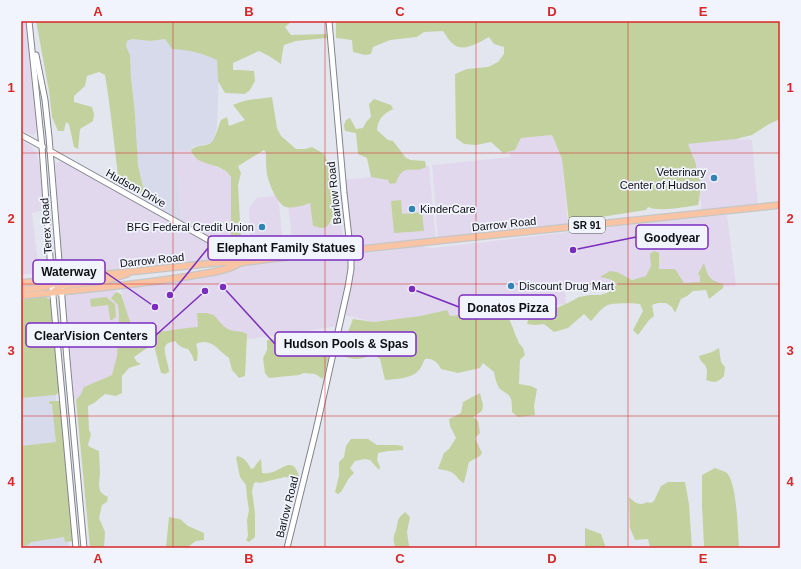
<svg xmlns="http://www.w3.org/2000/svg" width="801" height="569" font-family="Arial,sans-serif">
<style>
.commercial{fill:#e1d8ed}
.built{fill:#d7daeb}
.green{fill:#c3d19f}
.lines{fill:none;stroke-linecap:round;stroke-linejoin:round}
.secondary-casing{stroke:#82848d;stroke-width:7}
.primary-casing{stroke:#c5c6c6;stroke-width:8}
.secondary{stroke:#fff;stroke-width:5}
.primary{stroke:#f9c4a4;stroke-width:5.5}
.grid{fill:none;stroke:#d62828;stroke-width:1;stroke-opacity:0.55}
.poi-dot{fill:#3183b3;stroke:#f1f3fd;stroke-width:1.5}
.labels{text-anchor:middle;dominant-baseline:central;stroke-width:3.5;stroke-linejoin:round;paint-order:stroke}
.shield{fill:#f1f3fd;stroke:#535459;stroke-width:1}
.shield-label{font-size:10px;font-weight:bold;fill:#0f1013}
.poi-label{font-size:11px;fill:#0f1013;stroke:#f1f3fd;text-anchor:end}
.street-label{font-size:11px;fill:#0f1013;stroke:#f1f3fd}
.leader{fill:none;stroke:#7b2cbf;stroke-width:1.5}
.callout-dot{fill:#7b2cbf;stroke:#f1f3fd;stroke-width:1.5}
.callout{fill:#f1f3fd;stroke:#7b2cbf;stroke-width:1.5}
.callout-label{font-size:12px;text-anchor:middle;font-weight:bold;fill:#0f1013}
.neatline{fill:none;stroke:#d62828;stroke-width:1.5}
.grid-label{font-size:13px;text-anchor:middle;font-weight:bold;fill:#d62828}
</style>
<rect width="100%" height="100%" fill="#e4e6ef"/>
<!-- commercial -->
<g class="commercial">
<path d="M21 21H27L39 129 33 136 21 130Z"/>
<path d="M552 135 562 159 568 225 438 239 432 165 511 157 509 151 515 150 521 138Z"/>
<path d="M21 139 31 146 36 153 40 167 44 210 32 213 39 273 21 275Z"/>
<path d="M736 139 752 140 758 206 702 212 700 194 701 184 696 167V164L688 144Z"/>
<path d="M175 150H191L192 155 197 159 224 170 231 177V235L233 245 231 249 181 221Z"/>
<path d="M64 160 223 250 224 252V259L68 276 63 270 55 166 57 163Z"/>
<path d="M429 166 436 241 350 250 353 259 355 254 393 250 413 246 433 248 645 223 727 215 736 286 678 289 650 277 565 288 566 304 450 316 446 310 420 316 374 322 344 315 351 270 339 326 251 339 213 333H162L133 336 120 286 193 277 238 263 350 250 343 180 371 177 380 170Z"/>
<path d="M278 195 283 243 259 245 250 236 249 209 256 198Z"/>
<path d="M310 203 313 226 341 223 344 244 293 249 288 205Z"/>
<path d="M117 285 116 292 111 298 118 305 119 315 117 356 112 375 84 387 81 394 76 400 70 395 61 291Z"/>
</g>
<!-- built -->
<g class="built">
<path d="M132 39 150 41 165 39 173 49H184L197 52 218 60 219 70 217 128 214 140 211 143 193 147 191 150H175L181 221 140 197 144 192 138 165 135 114 131 77 130 55 126 46 127 41Z"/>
<path d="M56 395 69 548H21V398Z"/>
</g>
<!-- green -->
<g class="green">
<path d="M36 21H292L285 27 291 35 327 34V38L296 41 284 45 282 55 281 64 269 56 259 51 233 63V70H239L254 71 255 81 250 90 245 94 225 93 218 81 217 60C201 53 191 50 172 49L165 39 150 41 132 39 127 41 126 46 130 55 131 77 135 114 138 165 144 192 142 194 119 182C114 146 111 110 105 75L99 72 87 76 85 86 74 96V102L92 107 94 114 93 121 80 129 78 149 74 147 69 124 66 122 64 131H58L52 117 49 91Z"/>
<path d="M336 21H780V119L769 124 752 135 736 139 688 144 696 164V167L699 170C701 182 701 193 698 205 686 207 658 212 648 207L646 210 582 220 576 222H569L562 159 552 135 521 138 515 150 503 153 491 142 476 145 464 144 456 138 455 74 467 69 488 67 498 62 504 54V47L494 44 489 37C479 42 464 53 453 44 449 41 446 35 443 31L424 32 417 37 390 40 373 47 371 54 365 55 353 52 352 40 336 38Z"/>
<path d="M272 97 277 128 281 136 296 149H305L312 147 324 154C332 173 342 204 329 224 328 226 325 228 322 228 319 228 315 226 313 226L310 203C303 205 294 209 286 207 278 205 270 186 268 178 266 172 266 161 266 153L264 150 238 166 241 173 238 185 241 240 240 246 233 245 231 235V177C229 175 227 171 224 170 214 163 195 165 191 150 196 144 207 147 212 142 215 139 219 124 221 120L227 117 229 126 245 120 233 105C245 99 259 99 272 97Z"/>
<path d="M374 99 391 105 393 109C383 114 378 119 377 130L388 140 393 141 406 158 411 160 425 161 426 167C413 175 403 161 396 183L390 184 388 180 371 177 367 158 358 154 356 133 345 131 344 125 346 120 350 118 356 129 363 128 366 122 371 117 369 104Z"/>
<path d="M401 200 402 214 422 212 424 231 394 233 391 201Z"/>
<path d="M654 251 659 253V269H675L684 283 700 282V276L698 274 704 263C708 277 709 280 723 284V288L709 299 706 290 693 291 687 296 681 299 675 313 672 307 666 303H658L652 305 654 316 649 320 638 335 633 330 643 311 640 304C634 303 613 303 608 305 601 308 596 316 591 321L584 314 568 328 554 332 544 324 535 325 527 324 529 317 552 310 570 302 579 297 590 295H600L607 293 618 284 609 279 600 277 610 271 617 272 632 280 646 276 651 266 650 254Z"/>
<path d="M116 292 121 294 134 334C156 333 176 329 198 327L197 313H206L214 315C220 322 224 329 234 331 240 332 242 331 247 334L245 376 239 378 232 370 229 358C218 351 212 337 196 344 198 350 198 354 197 361H194L192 355 188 349C182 348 179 346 175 341 173 342 168 342 166 345 162 349 169 365 169 372L165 374 161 373 154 345 147 348 134 357 137 362 141 364 129 368 122 376V393L116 396 105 394 94 403 88 406 89 430 91 434 88 445 90 447 99 451 100 473 99 485 100 491 104 495 108 497 107 502 102 505 99 518 105 532 104 548H90L76 400 81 394 84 387 112 375 117 356 119 315 118 305 111 298Z"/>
<path d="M45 296 50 300 52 306 60 388 59 392 56 395 21 398V298Z"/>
<path d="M106 297 115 304 116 317 112 320H110L108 305 91 307 90 299Z"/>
<path d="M447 310 450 316 507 310 510 321 513 328 515 334 519 343 523 348 525 355 520 360 519 384 531 386 537 389 534 406 535 415 518 417 512 412C512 408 512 403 511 399 509 393 503 392 499 388 496 383 495 377 494 372L483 363 480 368 458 373 441 369C438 363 433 358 425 359 423 362 422 367 419 370 412 379 395 379 385 380L380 359 373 354C360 361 351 360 338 354L340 347 344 342 353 319 374 322 420 316Z"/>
<path d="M335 332 323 379 315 374 304 373 299 375 269 378 265 373 263 358 267 350V340Z"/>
<path d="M719 348 721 362 725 367 724 376C717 383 715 383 706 380 707 375 708 370 705 365 702 361 701 363 699 356L712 352Z"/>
<path d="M480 393 483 405 482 411 473 417 478 421 480 433 475 438 482 453 480 456 469 462 464 483C459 481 458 477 454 474 450 470 443 470 438 469L444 453 449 449 456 438 450 426 449 419 461 413 463 402Z"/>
<path d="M51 401H59L61 405 73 541 65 542 64 537 31 542 28 545 21 547V446L56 442 52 404H49V402Z"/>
<path d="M351 439H368L377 445H396L403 446V450L388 451 378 453 377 460 380 467 379 470 370 460 365 459 355 461 350 468 354 473 349 478 341 492 338 494 335 492 339 476V462L344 457 346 446Z"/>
<path d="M238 456C245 458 248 463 251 469L254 468 257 463 261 459 262 473C265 473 267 474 269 473 281 472 292 454 299 476L297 479 285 477 260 483 256 482 254 483 252 491 255 514V537L249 542 246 540 248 536 247 520 249 510 247 497 246 485 240 477 236 458Z"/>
<path d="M715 468C718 469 724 471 727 473 737 483 738 533 739 548H705L704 546 702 505V475Z"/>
<path d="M668 482H685L689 504 692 548H650L648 539 635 540 630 528 629 497C632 500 636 504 641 504 646 504 645 501 651 503L654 501 661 486Z"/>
<path d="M405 512 410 517 407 532 409 546 410 548H392L395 547C393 538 393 538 396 530 399 520 396 520 405 512Z"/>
<path d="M169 517 180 519 188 526 204 533V540L196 541 189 546V548H166Z"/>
<path d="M585 528 601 534 606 548H585Z"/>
</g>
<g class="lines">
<defs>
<g id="secondary">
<path d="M29 21 42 147 52 285 76 548"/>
<path d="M36 55 45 100 49 137 67 360 84 548"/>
<path d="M21 135 43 147"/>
<path d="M50 151 223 248 233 256 238 263"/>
<path d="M287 548 316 430 348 287 351 269V256L344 193 329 21"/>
</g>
<g id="primary">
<path d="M21 283 225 262 238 263 287 257 436 241 780 205"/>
<path d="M21 290C34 288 51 289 60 279"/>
<path d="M53 292 61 286 108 280 127 274"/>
<path d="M21 296C78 290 135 285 191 276 206 273 224 272 238 264"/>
</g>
</defs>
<!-- secondary casing -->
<use href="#secondary" class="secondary-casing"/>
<!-- primary casing -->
<use href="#primary" class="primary-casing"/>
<!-- secondary -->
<use href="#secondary" class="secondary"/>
<!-- primary -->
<use href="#primary" class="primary"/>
</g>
<!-- grid -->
<path class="grid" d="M173 21V548M325 21V548M476 21V548M628 21V548M21 153H780M21 284H780M21 416H780"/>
<!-- markers -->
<g class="poi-dot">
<circle cx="714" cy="178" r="4"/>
<circle cx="412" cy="209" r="4"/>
<circle cx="262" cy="227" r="4"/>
<circle cx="511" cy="286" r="4"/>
</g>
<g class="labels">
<!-- shield labels -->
<rect class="shield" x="569" y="217" width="36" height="16" rx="3"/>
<g class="shield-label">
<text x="587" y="225">SR 91</text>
</g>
<!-- poi labels -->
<g class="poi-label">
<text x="706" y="172">Veterinary<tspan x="706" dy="13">Center of Hudson</tspan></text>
<text x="420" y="209" text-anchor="start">KinderCare</text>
<text x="254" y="227">BFG Federal Credit Union</text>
<text x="519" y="286" text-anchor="start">Discount Drug Mart</text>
</g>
<!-- street labels -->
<g class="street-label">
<text transform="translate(136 188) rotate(29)">Hudson Drive</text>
<text transform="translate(334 193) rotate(-96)">Barlow Road</text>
<text transform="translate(504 224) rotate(-6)">Darrow Road</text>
<text transform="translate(46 226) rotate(-94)">Terex Road</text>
<text transform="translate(152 260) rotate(-6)">Darrow Road</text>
<text transform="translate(287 507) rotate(-76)">Barlow Road</text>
</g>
</g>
<!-- callouts -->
<path class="leader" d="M573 250L636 237M170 295L208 248M155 307L105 272M412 289L459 307M205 291L156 335M223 287L275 344"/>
<g class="callout-dot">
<circle cx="573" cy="250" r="4"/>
<circle cx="170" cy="295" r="4"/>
<circle cx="155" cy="307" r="4"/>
<circle cx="412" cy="289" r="4"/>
<circle cx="205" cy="291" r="4"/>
<circle cx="223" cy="287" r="4"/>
</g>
<g class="callout">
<rect x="636" y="225" width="72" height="24" rx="4"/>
<rect x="208" y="236" width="155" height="24" rx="4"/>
<rect x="33" y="260" width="72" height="24" rx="4"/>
<rect x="459" y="295" width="97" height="24" rx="4"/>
<rect x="26" y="323" width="130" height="24" rx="4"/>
<rect x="275" y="332" width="141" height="24" rx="4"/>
</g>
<g class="callout-label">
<text x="672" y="242">Goodyear</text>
<text x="286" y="252">Elephant Family Statues</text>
<text x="69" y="276">Waterway</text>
<text x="508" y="312">Donatos Pizza</text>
<text x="91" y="340">ClearVision Centers</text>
<text x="346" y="348">Hudson Pools &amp; Spas</text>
</g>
<!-- border -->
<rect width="801" height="569" fill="none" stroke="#f1f3fd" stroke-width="44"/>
<rect x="22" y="22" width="757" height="525" class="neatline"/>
<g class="grid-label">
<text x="98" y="16">A</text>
<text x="249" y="16">B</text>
<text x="400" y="16">C</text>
<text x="552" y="16">D</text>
<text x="703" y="16">E</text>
<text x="11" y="92">1</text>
<text x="790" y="92">1</text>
<text x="11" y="223">2</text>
<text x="790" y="223">2</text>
<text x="11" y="355">3</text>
<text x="790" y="355">3</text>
<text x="11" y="486">4</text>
<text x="790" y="486">4</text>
<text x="98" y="563">A</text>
<text x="249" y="563">B</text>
<text x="400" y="563">C</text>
<text x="552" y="563">D</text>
<text x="703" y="563">E</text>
</g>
</svg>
